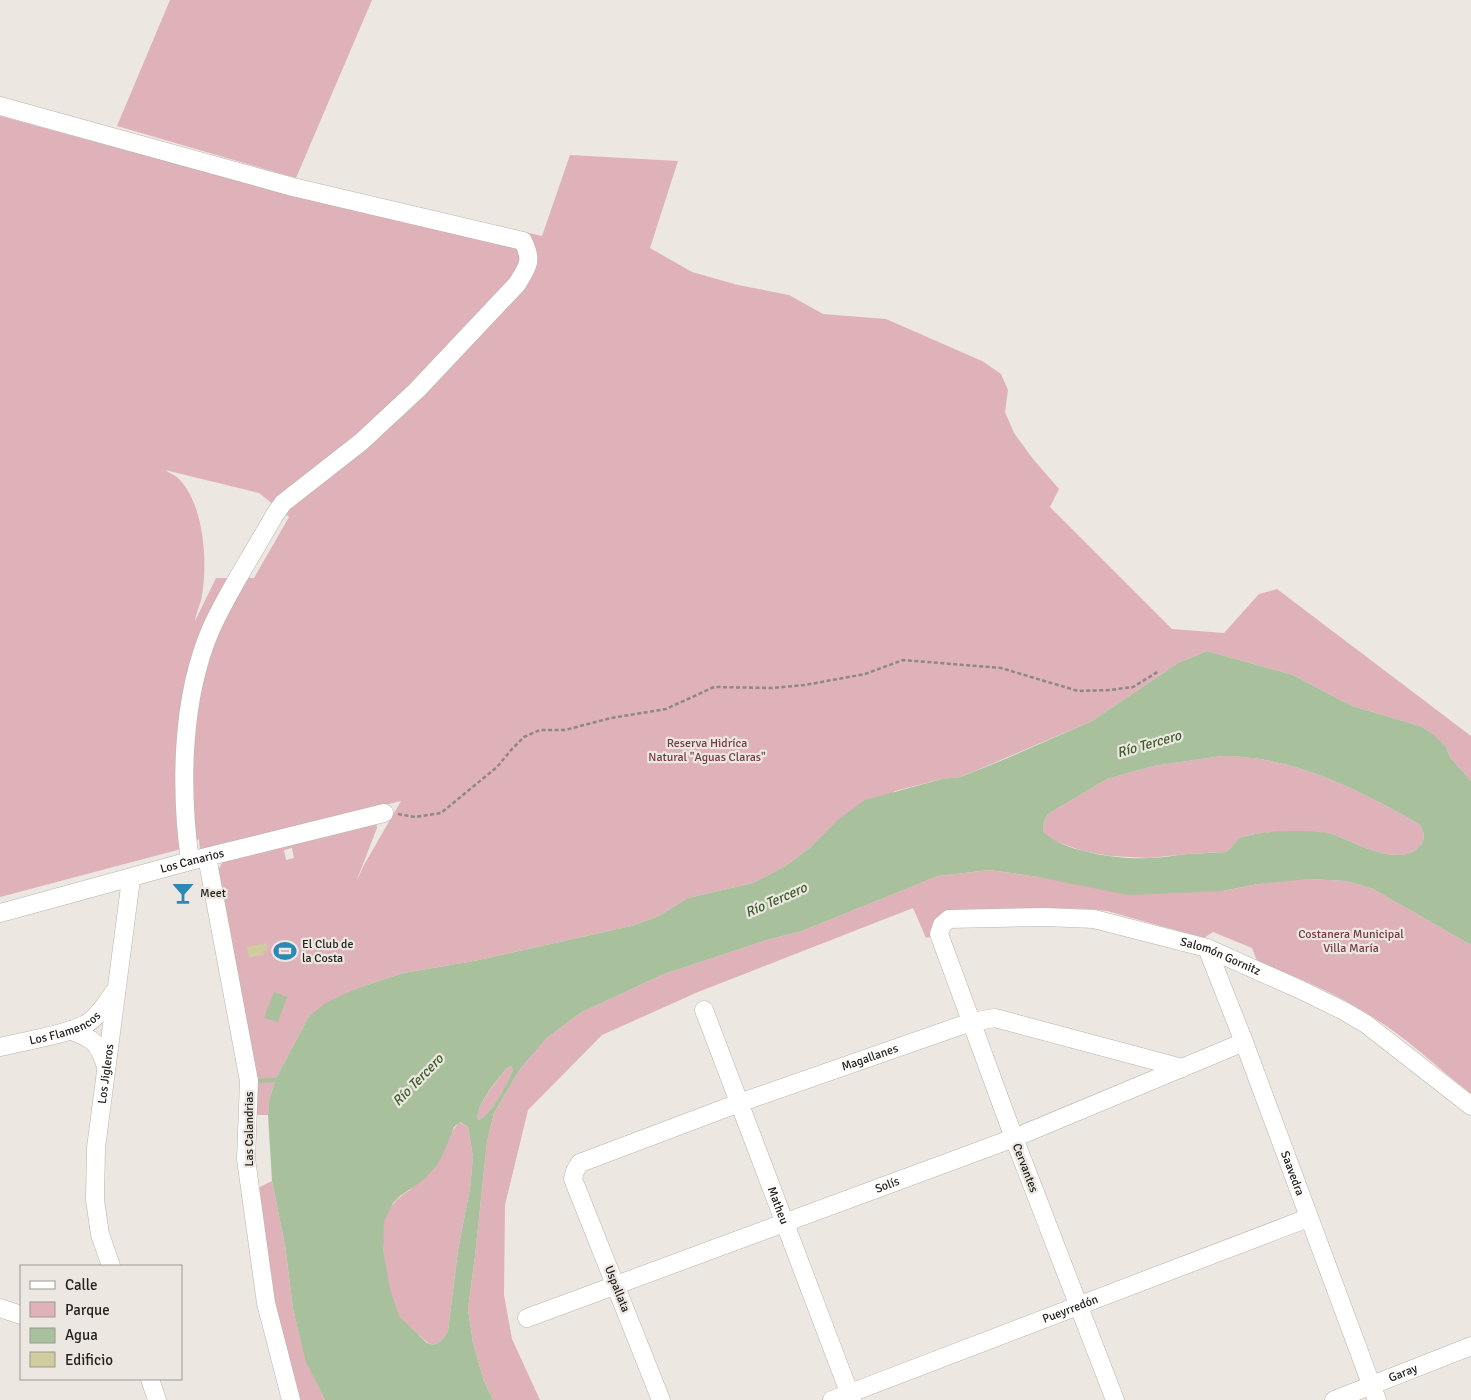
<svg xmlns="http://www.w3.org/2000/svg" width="1471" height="1400" font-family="Signika,sans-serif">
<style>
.green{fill:#dfb1b9;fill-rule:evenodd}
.water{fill:#a8c19c;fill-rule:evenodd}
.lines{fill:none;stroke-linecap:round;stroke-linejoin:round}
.stream{stroke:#a8c19c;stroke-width:4.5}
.building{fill:#d0cca0}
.minor-casing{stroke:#b9b3ad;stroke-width:19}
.path{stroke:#8c8883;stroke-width:2.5;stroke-dasharray:4 2.5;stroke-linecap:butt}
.minor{stroke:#fff;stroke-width:18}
.labels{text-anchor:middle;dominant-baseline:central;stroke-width:4.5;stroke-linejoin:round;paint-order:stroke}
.park-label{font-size:12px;fill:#773948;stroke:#ede7e1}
.street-label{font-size:12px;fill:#24221f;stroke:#ede7e1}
.poi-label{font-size:12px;fill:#24221f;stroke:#ede7e1;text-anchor:start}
.water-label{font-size:14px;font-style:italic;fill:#3b5d29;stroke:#ede7e1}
</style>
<rect width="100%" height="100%" fill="#ede7e1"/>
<!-- green -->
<g class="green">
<path d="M170 0H372L296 178 117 126Z"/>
<path d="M0 116 290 195 514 247 520 231 542 236 570 155 678 161 650 248 692 272 738 285 789 295 823 314 886 319 982 361 1001 374 1008 390 1005 412 1014 433 1033 459 1059 489 1050 507 1172 629 1224 633 1259 594 1277 589 1471 736V781L1450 757 1446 747 1420 726 1352 706 1293 675 1207 651 1178 663 1092 721 961 777 942 779 895 791 812 846 787 865 753 883 688 898 657 917 631 926 474 961 403 973 355 989 308 1018 276 1078 269 1101 268 1115H254L219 874V869L223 861 376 821 377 828 356 882 364 865 401 801 200 850 199 839 185 848 0 897ZM165 470 259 493 289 517 254 578H216L195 621C196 612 201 604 202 595 208 562 204 503 178 478 175 475 169 473 165 470ZM292 848 294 858 286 860 284 850Z"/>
<path d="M1222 756C1293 756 1359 790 1419 824 1432 841 1416 855 1398 855 1376 855 1355 843 1335 835 1321 830 1256 831 1243 837 1236 841 1233 848 1226 852L1188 854 1148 858 1110 856 1083 851 1063 844 1049 839 1043 831 1044 822 1048 814 1107 779 1153 766Z"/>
<path d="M990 870 1038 877 1223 891 1258 884 1280 881 1310 879 1346 881 1373 889 1471 945V1094C1438 1068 1407 1038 1371 1016 1335 993 1296 977 1257 961L1252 948 1213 932 1204 938 1107 911 1090 909 1046 908 949 910C936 915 931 923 930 937L926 938 913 908 698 992 602 1035 528 1110 505 1205 504 1295 512 1339 540 1400H493L484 1381 473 1343 468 1309 475 1256 487 1142 494 1113 520 1069 547 1038 580 1013 664 974 767 940 802 931 938 876Z"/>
<path d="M511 1066 513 1070C507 1084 492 1115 478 1120 475 1105 497 1082 506 1069Z"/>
<path d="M459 1122 468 1127 473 1157 470 1188 458 1250 448 1331 441 1341 434 1345 428 1343C419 1334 407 1327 399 1317 389 1302 379 1240 384 1222 387 1208 398 1197 410 1190Z"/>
<path d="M272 1181 285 1245 293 1309 305 1359 325 1400H294L269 1296 258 1198 260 1187Z"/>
</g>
<!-- water -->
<g class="water">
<path d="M1207 651 1293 675 1352 706 1420 726 1434 735 1446 747 1450 757 1471 781V945L1373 889 1346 881 1310 879 1258 884 1223 891 1128 895 1038 877 990 870 938 876 802 931 767 940 664 974 580 1013 547 1038 520 1069 494 1113 487 1142 475 1256 468 1309 473 1343 484 1381 493 1400H325L305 1360 293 1309 285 1245 272 1181 268 1115 269 1101 276 1078 308 1018 324 1004 355 989 403 973 474 961 631 926 657 917 688 898 753 883 787 865 812 846 839 819 865 800 942 779 961 777 1010 757 1092 721 1178 663ZM1222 756C1293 756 1359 790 1419 824 1432 841 1416 855 1398 855 1376 855 1355 843 1335 835 1318 829 1260 830 1243 837 1235 840 1233 848 1226 852 1213 853 1201 853 1188 854 1175 855 1162 858 1149 858 1123 860 1060 852 1043 831L1044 822 1048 814 1107 779 1153 766ZM511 1066 513 1070C507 1083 492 1115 478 1120 475 1105 497 1081 506 1069ZM460 1122 468 1127 473 1157 470 1188 458 1250 448 1331 441 1341 434 1345 427 1343 399 1316 390 1289 383 1248 384 1222 393 1203 400 1196 425 1179 437 1165 444 1152 454 1127Z"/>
<path d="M274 992 287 997 278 1022 264 1018Z"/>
</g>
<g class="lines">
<!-- stream -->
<path class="stream" d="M253 1081 275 1080"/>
</g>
<!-- building -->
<path class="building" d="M266 943 268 950 263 951 264 955 249 957 247 947Z"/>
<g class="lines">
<defs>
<g id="minor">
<path d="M0 106 293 187 523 241C533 261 528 266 517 284L417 390 361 442 283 503 274 516C254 552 228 591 211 629 181 698 180 788 190 861"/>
<path d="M207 857 249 1081 246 1159 266 1303 291 1400"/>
<path id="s1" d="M0 913 190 861 384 813"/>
<path id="s2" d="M1207 948 1244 1042 1377 1400"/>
<path id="s3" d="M704 1010 852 1400"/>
<path d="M70 1030C91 1038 99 1042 105 1064"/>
<path id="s4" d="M0 1047C24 1041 66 1035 86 1024 98 1017 106 1003 114 992"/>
<path id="s5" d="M111 1266 100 1234 95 1200 96 1148 131 879"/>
<path d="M0 1308 21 1315"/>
<path id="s6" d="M527 1318 1014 1138 1244 1042"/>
<path d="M150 1379 157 1400"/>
<path id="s7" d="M661 1400 573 1179 575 1171 580 1163 739 1103 971 1022 995 1018 1182 1068"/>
<path id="s8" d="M832 1400 1308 1218"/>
<path id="s9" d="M1115 1400 1014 1138 939 934 942 925 949 919 1045 917 1094 919 1207 948 1301 990 1342 1010 1366 1024 1471 1106"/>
<path id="s10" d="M1334 1400 1471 1346"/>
</g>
</defs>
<!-- minor casing -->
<use href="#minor" class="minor-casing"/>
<!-- path -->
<path class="path" d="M398 814 415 817 441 813 497 767 512 749 524 737 540 730H565L611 718 666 709 714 687 772 688 805 685 865 674 903 660 1001 668 1078 691 1110 690 1133 687 1159 671"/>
<!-- minor -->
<use href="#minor" class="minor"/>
</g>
<!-- icons -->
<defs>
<symbol id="bar-bare" viewBox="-9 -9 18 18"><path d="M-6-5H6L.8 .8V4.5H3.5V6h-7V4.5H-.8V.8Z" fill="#2b8ab5" stroke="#ede7e1" stroke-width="2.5" paint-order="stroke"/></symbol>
<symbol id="stadium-bare" viewBox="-9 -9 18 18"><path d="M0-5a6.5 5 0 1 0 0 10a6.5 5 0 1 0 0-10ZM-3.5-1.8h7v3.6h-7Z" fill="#2b8ab5" stroke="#ede7e1" stroke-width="2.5" paint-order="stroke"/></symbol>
</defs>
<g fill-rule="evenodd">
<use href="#bar-bare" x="167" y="877" width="32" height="32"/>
<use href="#stadium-bare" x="269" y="935" width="32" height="32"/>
</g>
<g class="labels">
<!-- park labels -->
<g class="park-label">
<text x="707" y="743">Reserva Hidríca<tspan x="707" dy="14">Natural "Aguas Claras"</tspan></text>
<text x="1351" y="934">Costanera Municipal<tspan x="1351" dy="14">Villa María</tspan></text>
</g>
<!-- street labels -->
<g class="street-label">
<text stroke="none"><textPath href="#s1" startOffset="199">Los Canarios</textPath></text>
<text stroke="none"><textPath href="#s9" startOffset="794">Salomón Gornitz</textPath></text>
<text stroke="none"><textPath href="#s4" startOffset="68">Los Flamencos</textPath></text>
<text stroke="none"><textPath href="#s7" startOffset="564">Magallanes</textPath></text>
<text stroke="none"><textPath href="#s5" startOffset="195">Los Jigleros</textPath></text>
<text transform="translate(249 1129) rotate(-90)">Las Calandrias</text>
<text transform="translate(1025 1168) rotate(69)">Cervantes</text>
<text stroke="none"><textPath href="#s2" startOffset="241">Saavedra</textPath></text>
<text stroke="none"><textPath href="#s6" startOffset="384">Solís</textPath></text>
<text stroke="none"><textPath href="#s3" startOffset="209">Matheu</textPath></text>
<text transform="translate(617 1289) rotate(68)">Uspallata</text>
<text stroke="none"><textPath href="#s8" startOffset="255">Pueyrredón</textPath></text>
<text stroke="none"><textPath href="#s10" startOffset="74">Garay</textPath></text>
</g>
<!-- poi labels -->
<g class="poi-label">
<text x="200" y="893">Meet</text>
<text x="302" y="944">El Club de<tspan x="302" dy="14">la Costa</tspan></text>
</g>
<!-- water labels -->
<g class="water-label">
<text transform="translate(1149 744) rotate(-16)">Río Tercero</text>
<text transform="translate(776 900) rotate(-24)">Río Tercero</text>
<text transform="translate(418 1080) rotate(-46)">Río Tercero</text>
</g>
</g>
<!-- legend -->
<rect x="20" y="1265" width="162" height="115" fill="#ede7e1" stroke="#9d9893"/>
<rect x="30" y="1281" width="25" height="8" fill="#ffffff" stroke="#9d9893"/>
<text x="65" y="1290" font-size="15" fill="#24221f">Calle</text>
<rect x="30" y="1302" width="25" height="15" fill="#dfb1b9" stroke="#9d9893"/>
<text x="65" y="1315" font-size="15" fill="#24221f">Parque</text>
<rect x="30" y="1328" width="25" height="15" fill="#a8c19c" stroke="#9d9893"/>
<text x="65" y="1340" font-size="15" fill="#24221f">Agua</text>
<rect x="30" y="1352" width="25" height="15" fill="#d0cca0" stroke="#9d9893"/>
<text x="65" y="1365" font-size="15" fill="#24221f">Edificio</text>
</svg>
